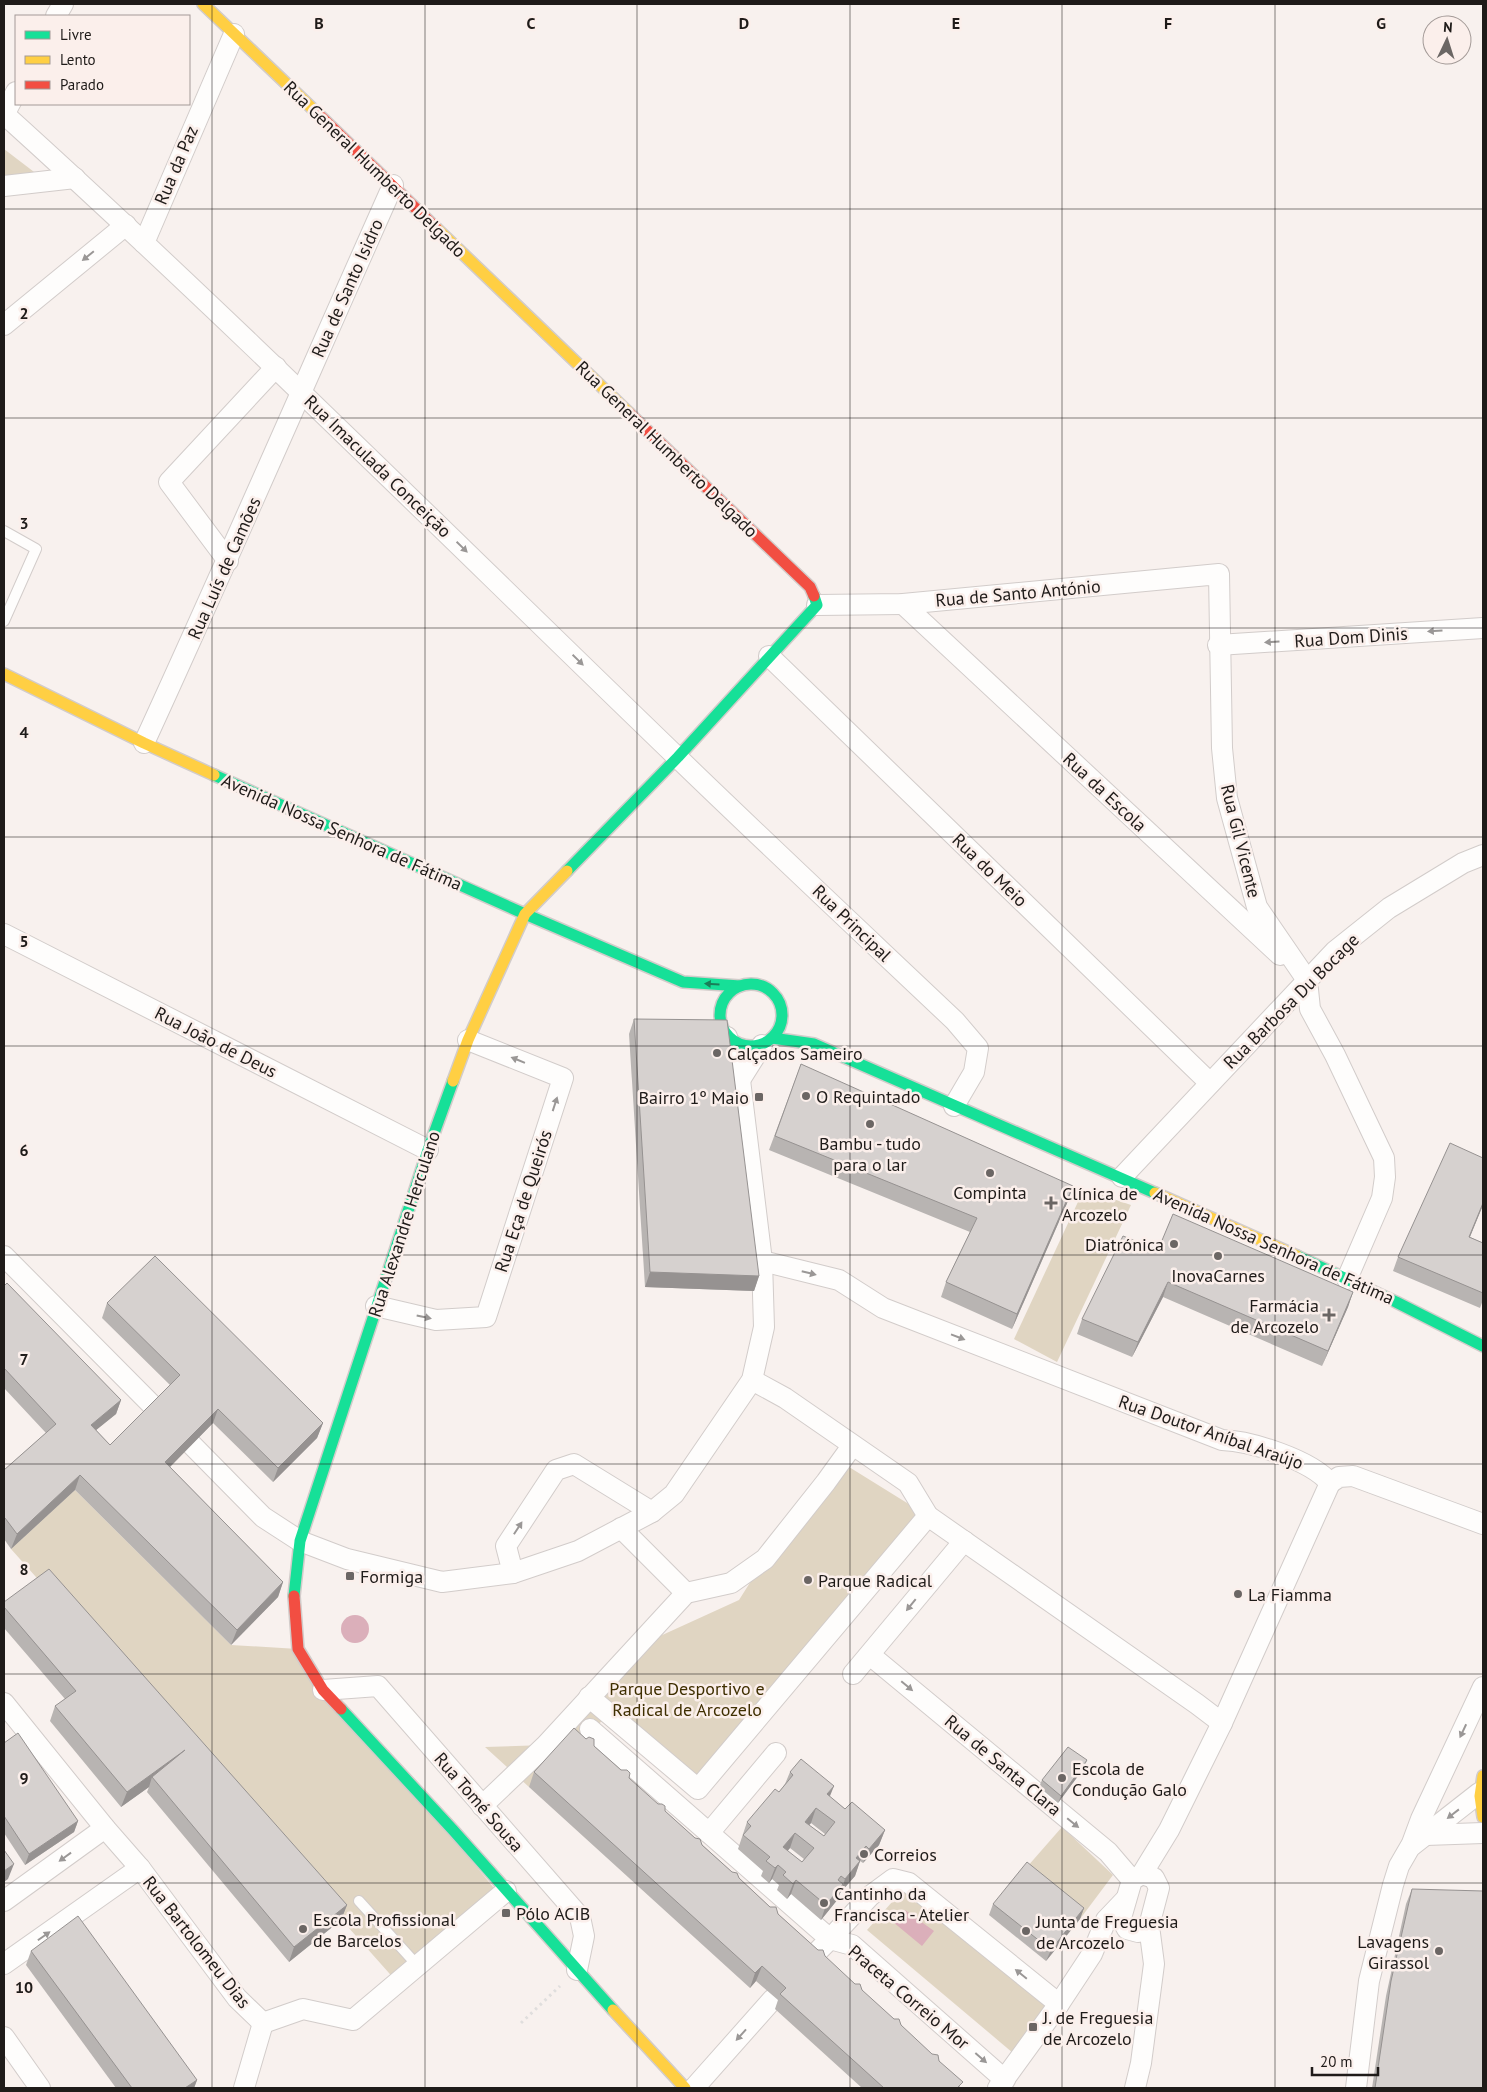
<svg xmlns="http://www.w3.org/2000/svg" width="1487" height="2092" font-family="'PT Sans',sans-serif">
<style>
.green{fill:#e0d5c2}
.water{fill:#dbafba}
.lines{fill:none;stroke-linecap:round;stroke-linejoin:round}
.lane-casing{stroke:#d2ccca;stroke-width:12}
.street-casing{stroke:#d2ccca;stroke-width:22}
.fast-casing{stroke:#d2ccca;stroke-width:14}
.slow-casing{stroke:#d2ccca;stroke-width:14}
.jam-casing{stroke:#d2ccca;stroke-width:14}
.path{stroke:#e0dedd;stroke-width:3;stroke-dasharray:2.5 4;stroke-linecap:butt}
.lane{stroke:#fefdfc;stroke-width:10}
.street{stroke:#fefdfc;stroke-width:20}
.fast{stroke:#16e098;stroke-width:11}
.slow{stroke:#ffcf43;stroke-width:11}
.jam{stroke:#f24e42;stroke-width:11}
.wall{fill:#b8b4b2;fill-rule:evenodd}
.shaded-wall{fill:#969291}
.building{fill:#d6d1cf;stroke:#969291;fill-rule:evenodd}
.oneway{fill:#9a9796}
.oneway2{fill:#1a7e58}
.grid{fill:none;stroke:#1f1b19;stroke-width:1;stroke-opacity:0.55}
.poi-dot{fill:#6b6664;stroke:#fbefeb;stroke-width:2}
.labels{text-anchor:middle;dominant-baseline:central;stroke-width:5;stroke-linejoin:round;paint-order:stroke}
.street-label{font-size:18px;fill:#1f1b19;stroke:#fbefeb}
.poi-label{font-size:18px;fill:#1f1b19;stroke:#fbefeb;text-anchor:start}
.park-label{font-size:18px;fill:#3f2f01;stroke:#fbefeb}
.grid-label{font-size:16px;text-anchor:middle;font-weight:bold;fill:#1f1b19;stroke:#fbefeb;stroke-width:5;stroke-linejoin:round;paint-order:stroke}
</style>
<rect width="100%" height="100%" fill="#f8f1ee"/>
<!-- green -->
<g class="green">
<path d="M4 149 38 175 4 179Z"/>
<path d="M1084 1189 1131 1205 1057 1362 1014 1339Z"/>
<path d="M841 1462 928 1516 694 1794 603 1720 529 1787 485 1747 546 1745 636 1647 739 1600 765 1559Z"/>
<path d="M75 1490 231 1645 298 1649 498 1893 397 1982 11 1549Z"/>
<path d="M1062 1827 1113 1875 1080 1919 1027 1867Z"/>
<path d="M909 1883 1059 2004 1019 2058 867 1930Z"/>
</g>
<!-- water -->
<g class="water">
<circle cx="355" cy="1629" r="14"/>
<path d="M905 1910 934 1931 922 1946 893 1922Z"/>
</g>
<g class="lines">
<defs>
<g id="lane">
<path d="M4 531 36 549 4 621"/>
<path d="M359 1901 417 1965"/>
</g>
<g id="street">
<path d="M56 16 63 4"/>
<path d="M4 114C234 322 454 542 677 757 769 846 862 933 955 1021L978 1048 974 1072 954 1106"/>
<path d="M4 115 16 92"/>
<path d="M4 186 75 178"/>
<path d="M144 243 234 34"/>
<path d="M4 325 126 225"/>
<path d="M228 561 169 482 276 367"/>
<path d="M903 604 1280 955"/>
<path d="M817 605 903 604 1219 574 1222 748 1227 798 1257 907 1307 980 1310 1009 1335 1055 1384 1158 1385 1177 1382 1198 1347 1279"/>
<path d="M1218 645 1483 628"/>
<path d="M769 656 1210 1083"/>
<path d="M144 743C229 558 310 371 393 185"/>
<path d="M4 934 428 1150"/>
<path d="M740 1080 762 1045"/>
<path d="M1122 1177 1335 951 1389 908 1463 863 1483 855"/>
<path d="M4 1256 156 1409"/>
<path d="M762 1261 839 1280 883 1308 1222 1440C1251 1441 1311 1460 1330 1483"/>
<path d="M376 1306 436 1320 486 1317 563 1078 468 1040"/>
<path d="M752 1380 785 1398 908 1483 928 1516 1197 1704 1222 1723"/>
<path d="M192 1445 263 1517 300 1541 347 1559 442 1582 513 1573 578 1551 652 1512 674 1494 752 1380 764 1327 762 1261 740 1080 727 1037"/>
<path d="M1330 1483 1339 1477 1353 1476 1483 1524"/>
<path d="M621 1528 686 1593"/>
<path d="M513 1573 506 1546 556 1470 574 1464 652 1512"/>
<path d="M870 1655 1108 1852 1132 1880"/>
<path d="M853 1674 964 1541"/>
<path d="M323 1690 378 1686 580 1917 584 1936 577 1970"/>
<path d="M589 1697 698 1789 928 1516"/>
<path d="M4 1703 105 1828 140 1868 237 1998 263 2023"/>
<path d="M590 1729 709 1833"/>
<path d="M776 1753 709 1833 830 1939 809 1960"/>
<path d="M482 1806 546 1745 686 1593 731 1583 765 1559 826 1482 852 1446"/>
<path d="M1426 1835 1483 1833"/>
<path d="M1411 1846 1421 1819 1483 1687"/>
<path d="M1142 1874 1154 1878 1159 1888 1149 1926 1138 1932 1127 1929 1121 1918 1132 1880 1142 1874 1169 1830 1222 1723 1330 1483"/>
<path d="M4 1901 105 1828"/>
<path d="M4 1964 140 1868"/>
<path d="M263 2023 303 2009 353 2020 506 1891"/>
<path d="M4 2037 40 2088"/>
<path d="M1005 2080 852 1945 830 1939 870 1896 893 1879 909 1883 1059 2004"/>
<path d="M244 2088 263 2023"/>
<path d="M694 2088 773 1999"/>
<path d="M998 2088 1059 2004 1092 1954 1106 1920 1126 1899"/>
<path d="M1135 2088 1141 2063 1154 1964 1149 1926"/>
<path d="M1356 2088 1369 1981 1393 1885 1399 1866 1410 1847 1479 1793"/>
</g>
<g id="fast">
<path d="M214 775 525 914 683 982 740 986"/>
<path d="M567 871 678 757 817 605 814 596"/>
<circle cx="751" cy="1015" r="31"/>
<path d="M772 1038 814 1044 1155 1193"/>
<path d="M1297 1256 1396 1302 1483 1346"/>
<path d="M294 1596 300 1541 428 1150 453 1081"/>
<path d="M341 1709 453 1830 613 2010"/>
</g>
<g id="slow">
<path d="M203 4 317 113"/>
<path d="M436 228 629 413"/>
<path d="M4 674 144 743 214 775"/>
<path d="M453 1081 468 1040 525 914 567 871"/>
<path d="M1155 1193 1297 1256"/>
<path d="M1483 1776 1480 1796 1483 1817"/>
<path d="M613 2010 685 2088"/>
</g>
<g id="jam">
<path d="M317 113 436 228"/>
<path d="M629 413 810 587 814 596"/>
<path d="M294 1596 298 1649 323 1690 341 1709"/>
</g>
</defs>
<!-- lane casing -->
<use href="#lane" class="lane-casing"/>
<!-- street casing -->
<use href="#street" class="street-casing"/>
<!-- fast casing -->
<use href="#fast" class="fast-casing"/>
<!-- slow casing -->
<use href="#slow" class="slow-casing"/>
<!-- jam casing -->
<use href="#jam" class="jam-casing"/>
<!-- path -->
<path class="path" d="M521 2023 560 1986"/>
<!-- lane -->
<use href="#lane" class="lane"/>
<!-- street -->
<use href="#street" class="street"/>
<!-- fast -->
<use href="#fast" class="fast"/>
<!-- slow -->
<use href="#slow" class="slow"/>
<!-- jam -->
<use href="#jam" class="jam"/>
</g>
<!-- wall -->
<g class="wall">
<path d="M634 1019 759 1276 754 1291 645 1287 629 1034Z"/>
<path d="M801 1064 1068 1201 1012 1329 941 1297 946 1282 970 1232 769 1150Z"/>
<path d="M1483 1158V1205L1470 1237 1483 1243V1300L1480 1308 1393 1271 1398 1257Z"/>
<path d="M1158 1250 1353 1292 1348 1307 1322 1366 1163 1297 1132 1357 1077 1334 1082 1319Z"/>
<path d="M4 1286 121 1400 116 1414 96 1430 110 1445 170 1385 102 1318 107 1303 323 1423 317 1438 273 1482 213 1423 170 1467 283 1582 278 1597 231 1645 75 1490 11 1549 4 1539V1470L46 1433 4 1388Z"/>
<path d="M4 1602 347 1905 341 1920 289 1962 147 1792 149 1787 121 1807 50 1721 55 1706 65 1699 4 1628Z"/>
<path d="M4 1743 78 1821 74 1832 25 1865 4 1833Z"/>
<path d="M594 1746 939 2061 961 2088H862L775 2009 778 2000 756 1981 750 1988 529 1787 534 1772Z"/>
<path d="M1084 1768 1058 1803 1039 1787 1042 1780Z"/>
<path d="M790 1772 830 1797 845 1809 885 1830 879 1845 863 1863 860 1861 855 1876 840 1893 838 1899 821 1920 791 1894 787 1899 777 1890 779 1885 772 1879 769 1883 761 1876 763 1871 738 1849 747 1822 779 1792 785 1784ZM811 1823 825 1834 824 1836 809 1825ZM790 1848 804 1859 802 1862 787 1851Z"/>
<path d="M1412 1889 1483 2088H1372L1386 1996 1406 1904Z"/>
<path d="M993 1904 1084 1908 1080 1919 1046 1961 989 1915Z"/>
<path d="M31 1951 197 2080 194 2088H116L26 1965Z"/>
</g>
<!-- shaded-wall -->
<g class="shaded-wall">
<path d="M1073 1186 1068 1201 1012 1329 1017 1314Z"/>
<path d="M1483 1203V1205L1464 1251 1469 1237Z"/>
<path d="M650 1272 759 1276 754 1291 645 1287Z"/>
<path d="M1168 1282 1163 1297 1132 1357 1138 1342Z"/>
<path d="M1353 1292 1348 1307 1322 1366 1328 1351Z"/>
<path d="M121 1400 116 1414 85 1439 91 1425Z"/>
<path d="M218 1409 213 1423 160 1477 165 1462Z"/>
<path d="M323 1423 317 1438 273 1482 278 1468Z"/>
<path d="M80 1475 75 1490 11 1549 17 1534Z"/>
<path d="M283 1582 278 1597 231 1645 237 1630Z"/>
<path d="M185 1750 152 1777 149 1787 121 1807 127 1792Z"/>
<path d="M1087 1760 1084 1768 1058 1803 1061 1796Z"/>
<path d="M834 1786 828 1801 827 1794Z"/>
<path d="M816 1808 811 1823 800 1836 805 1822Z"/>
<path d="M78 1821 74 1832 25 1865 29 1854Z"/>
<path d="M885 1830 879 1845 863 1863 869 1849Z"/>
<path d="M795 1833 790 1848 778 1862 783 1847Z"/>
<path d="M866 1846 860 1861 850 1872 856 1858Z"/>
<path d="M860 1861 855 1876 840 1893 838 1899 821 1920 826 1905 843 1885 845 1879Z"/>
<path d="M14 1864 8 1879 4 1882V1871Z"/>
<path d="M778 1865 772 1879 769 1883 775 1868Z"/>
<path d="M796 1880 791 1894 787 1899 793 1884Z"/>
<path d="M347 1905 341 1920 289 1962 294 1947Z"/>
<path d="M1084 1908 1080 1919 1046 1961 1051 1950Z"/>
<path d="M762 1966 756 1981 750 1988 755 1973Z"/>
<path d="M197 2080 194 2088H185Z"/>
</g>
<!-- building -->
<g class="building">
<path d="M634 1019 727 1020 759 1276 650 1272Z"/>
<path d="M801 1064 1073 1186 1017 1314 946 1282 977 1218 775 1136Z"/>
<path d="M1450 1143 1483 1158V1203L1469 1237 1483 1243V1293L1398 1257Z"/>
<path d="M1173 1214 1353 1292 1328 1351 1168 1282 1138 1342 1082 1319 1123 1236 1158 1250Z"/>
<path d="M155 1256 323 1423 278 1468 218 1409 165 1462 283 1582 237 1630 80 1475 17 1534 5 1518 4 1519V1470L56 1424 4 1368V1286L7 1283 121 1400 91 1425 110 1445 180 1375 107 1303Z"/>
<path d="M49 1569 347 1905 294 1947 152 1777 185 1750 127 1792 55 1706 76 1691 4 1607V1602Z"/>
<path d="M574 1728 586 1739 589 1737 594 1739V1746L621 1770H627L630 1773 629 1778 658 1804H662L665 1806V1811L695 1838 700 1839 702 1845 732 1872 737 1873 739 1878 770 1907H776L778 1914 818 1950H823L825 1956 855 1984H860L862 1990 894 2019H899L901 2025 932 2054 938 2055 939 2061 963 2082 957 2088H884L780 1994 786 1988 762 1966 755 1973 534 1772Z"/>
<path d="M18 1733 78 1821 29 1854 4 1816V1743Z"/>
<path d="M1068 1747 1087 1760 1061 1796 1042 1780Z"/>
<path d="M801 1759 834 1786 827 1794 845 1809 852 1802 885 1830 869 1849 866 1846 856 1858 860 1861 845 1879 841 1876 838 1880 843 1884 826 1905 796 1880 793 1884 783 1875 786 1872 778 1865 775 1868 766 1861 770 1857 743 1835 751 1826 747 1822 775 1789 779 1792 793 1775 790 1772ZM816 1808 835 1822 824 1836 805 1822ZM795 1833 814 1848 802 1862 783 1847Z"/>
<path d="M4 1850 14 1864 4 1871Z"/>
<path d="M1027 1862 1084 1908 1051 1950 993 1904Z"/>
<path d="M1412 1889 1483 1891V2088H1375L1391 1981Z"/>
<path d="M78 1916 197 2080 185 2088H132L31 1951Z"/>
</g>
<!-- one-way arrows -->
<defs><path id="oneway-solid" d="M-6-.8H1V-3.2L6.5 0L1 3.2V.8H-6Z" transform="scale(1.25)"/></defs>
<g class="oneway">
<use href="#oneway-solid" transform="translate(88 256) rotate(141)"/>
<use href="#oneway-solid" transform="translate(462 547) rotate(44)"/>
<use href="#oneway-solid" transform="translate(1435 631) rotate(176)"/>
<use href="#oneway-solid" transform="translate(1272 642) rotate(176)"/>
<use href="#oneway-solid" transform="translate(578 660) rotate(44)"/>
<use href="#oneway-solid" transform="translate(518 1060) rotate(-158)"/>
<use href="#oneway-solid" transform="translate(555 1104) rotate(-72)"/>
<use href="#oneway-solid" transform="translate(809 1273) rotate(14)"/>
<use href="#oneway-solid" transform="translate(424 1317) rotate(12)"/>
<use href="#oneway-solid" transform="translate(958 1337) rotate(21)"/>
<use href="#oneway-solid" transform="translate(518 1528) rotate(-57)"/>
<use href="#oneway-solid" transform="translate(911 1605) rotate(129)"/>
<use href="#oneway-solid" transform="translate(907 1686) rotate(40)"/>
<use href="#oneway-solid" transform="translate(1463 1731) rotate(115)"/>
<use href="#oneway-solid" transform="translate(1453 1814) rotate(142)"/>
<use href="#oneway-solid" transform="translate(1073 1823) rotate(39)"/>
<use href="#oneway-solid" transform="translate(65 1857) rotate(144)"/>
<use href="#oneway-solid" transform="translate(44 1936) rotate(-35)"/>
<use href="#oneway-solid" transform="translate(1021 1974) rotate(-141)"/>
<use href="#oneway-solid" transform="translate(741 2035) rotate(132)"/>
<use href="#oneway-solid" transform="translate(981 2058) rotate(41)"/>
</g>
<use class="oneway2" href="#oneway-solid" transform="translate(712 984) rotate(-176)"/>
<!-- grid -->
<path class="grid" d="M212 4V2088M425 4V2088M637 4V2088M850 4V2088M1062 4V2088M1275 4V2088M4 209H1483M4 418H1483M4 628H1483M4 837H1483M4 1046H1483M4 1255H1483M4 1464H1483M4 1674H1483M4 1883H1483"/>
<!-- markers -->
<g class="poi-dot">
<circle cx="717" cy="1053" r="5"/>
<circle cx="806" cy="1096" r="5"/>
<rect x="754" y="1092" width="10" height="10" rx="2.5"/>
<circle cx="870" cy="1124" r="5"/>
<circle cx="990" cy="1173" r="5"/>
<path d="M1048.5 1195.5h5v5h5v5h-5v5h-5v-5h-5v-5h5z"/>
<circle cx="1174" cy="1244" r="5"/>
<circle cx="1218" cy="1256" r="5"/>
<path d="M1326.5 1307.5h5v5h5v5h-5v5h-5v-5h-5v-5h5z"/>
<rect x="345" y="1571" width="10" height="10" rx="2.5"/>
<circle cx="808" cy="1580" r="5"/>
<circle cx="1238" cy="1594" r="5"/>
<circle cx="1062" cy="1778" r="5"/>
<circle cx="864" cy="1854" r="5"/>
<circle cx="824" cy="1903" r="5"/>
<rect x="501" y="1908" width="10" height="10" rx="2.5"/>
<circle cx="303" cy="1929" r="5"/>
<circle cx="1026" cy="1931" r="5"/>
<circle cx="1439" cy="1951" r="5"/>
<rect x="1028" y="2022" width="10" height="10" rx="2.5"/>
</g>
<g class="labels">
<!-- street labels -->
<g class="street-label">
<text transform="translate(176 165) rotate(-67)">Rua da Paz</text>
<text transform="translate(375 169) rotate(44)">Rua General Humberto Delgado</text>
<text transform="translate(347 288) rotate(-66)">Rua de Santo Isidro</text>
<text transform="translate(667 449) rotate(44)">Rua General Humberto Delgado</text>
<text transform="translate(378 466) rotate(44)">Rua Imaculada Conceição</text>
<text transform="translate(224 568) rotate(-66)">Rua Luís de Camões</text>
<text transform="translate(1018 593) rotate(-5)">Rua de Santo António</text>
<text transform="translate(1351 637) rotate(-4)">Rua Dom Dinis</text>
<text transform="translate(1105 792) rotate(43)">Rua da Escola</text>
<text transform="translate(342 832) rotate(24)">Avenida Nossa Senhora de Fátima</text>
<text transform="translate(1241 841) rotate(76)">Rua Gil Vicente</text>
<text transform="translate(990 870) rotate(44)">Rua do Meio</text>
<text transform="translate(852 923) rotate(44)">Rua Principal</text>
<text transform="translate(1291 1001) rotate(-45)">Rua Barbosa Du Bocage</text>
<text transform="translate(216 1042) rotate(27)">Rua João de Deus</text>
<text transform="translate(523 1201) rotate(-72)">Rua Eça de Queirós</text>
<text transform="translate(404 1224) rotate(-72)">Rua Alexandre Herculano</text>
<text transform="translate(1274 1246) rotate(24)">Avenida Nossa Senhora de Fátima</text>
<text transform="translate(1211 1432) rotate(19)">Rua Doutor Aníbal Araújo</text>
<text transform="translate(1003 1765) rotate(40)">Rua de Santa Clara</text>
<text transform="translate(479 1802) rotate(49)">Rua Tomé Sousa</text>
<text transform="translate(197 1942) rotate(52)">Rua Bartolomeu Dias</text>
<text transform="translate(909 1997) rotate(40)">Praceta Correio Mor</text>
</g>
<!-- poi labels -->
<g class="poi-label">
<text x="727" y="1053">Calçados Sameiro</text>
<text x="816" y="1096">O Requintado</text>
<text x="749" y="1097" text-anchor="end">Bairro 1º Maio</text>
<text x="870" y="1143" text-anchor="middle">Bambu - tudo<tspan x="870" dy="21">para o lar</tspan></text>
<text x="990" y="1192" text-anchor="middle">Compinta</text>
<text x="1062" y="1193">Clínica de<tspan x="1062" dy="21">Arcozelo</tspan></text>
<text x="1164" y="1244" text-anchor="end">Diatrónica</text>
<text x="1218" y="1275" text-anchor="middle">InovaCarnes</text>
<text x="1319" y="1305" text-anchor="end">Farmácia<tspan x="1319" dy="21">de Arcozelo</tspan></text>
<text x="360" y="1576">Formiga</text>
<text x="818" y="1580">Parque Radical</text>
<text x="1248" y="1594">La Fiamma</text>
<text x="1072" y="1768">Escola de<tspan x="1072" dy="21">Condução Galo</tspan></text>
<text x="874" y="1854">Correios</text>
<text x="834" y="1893">Cantinho da<tspan x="834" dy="21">Francisca - Atelier</tspan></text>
<text x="516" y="1913">Pólo ACIB</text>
<text x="313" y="1919">Escola Profissional<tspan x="313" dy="21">de Barcelos</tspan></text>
<text x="1036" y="1921">Junta de Freguesia<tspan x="1036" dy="21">de Arcozelo</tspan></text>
<text x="1429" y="1941" text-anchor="end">Lavagens<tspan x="1429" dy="21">Girassol</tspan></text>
<text x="1043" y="2017">J. de Freguesia<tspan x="1043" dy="21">de Arcozelo</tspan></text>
</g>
<!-- park labels -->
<g class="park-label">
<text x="687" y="1688">Parque Desportivo e<tspan x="687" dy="21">Radical de Arcozelo</tspan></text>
</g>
</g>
<g class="grid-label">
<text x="319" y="29">B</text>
<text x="531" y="29">C</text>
<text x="744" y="29">D</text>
<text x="956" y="29">E</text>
<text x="1168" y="29">F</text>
<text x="1381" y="29">G</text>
<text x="24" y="319">2</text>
<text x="24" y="529">3</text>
<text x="24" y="738">4</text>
<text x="24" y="947">5</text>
<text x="24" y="1156">6</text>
<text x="24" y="1365">7</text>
<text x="24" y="1575">8</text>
<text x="24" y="1784">9</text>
<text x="24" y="1993">10</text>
</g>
<!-- border -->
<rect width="1487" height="2092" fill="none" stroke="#1f1b19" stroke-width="10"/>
<!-- legend -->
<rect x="15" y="15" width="175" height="90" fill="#fbefeb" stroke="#a39a97"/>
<rect x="25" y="31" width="25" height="8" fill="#16e098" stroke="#a39a97"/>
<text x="60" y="40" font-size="15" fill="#1f1b19">Livre</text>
<rect x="25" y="56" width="25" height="8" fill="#ffcf43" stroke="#a39a97"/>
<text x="60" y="65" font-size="15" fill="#1f1b19">Lento</text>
<rect x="25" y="81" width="25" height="8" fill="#f24e42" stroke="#a39a97"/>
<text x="60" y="90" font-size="15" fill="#1f1b19">Parado</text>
<!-- north arrow -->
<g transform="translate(1447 40) rotate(4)"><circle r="24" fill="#fbefeb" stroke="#a39a97"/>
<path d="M0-4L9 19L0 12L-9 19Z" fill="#6b6664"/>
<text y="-8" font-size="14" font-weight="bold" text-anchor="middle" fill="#1f1b19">N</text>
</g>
<!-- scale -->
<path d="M1312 2067v8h66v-8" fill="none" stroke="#1f1b19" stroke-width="2.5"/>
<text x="1320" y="2067" font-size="15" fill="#1f1b19" stroke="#fbefeb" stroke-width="4" paint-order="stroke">20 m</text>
</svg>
